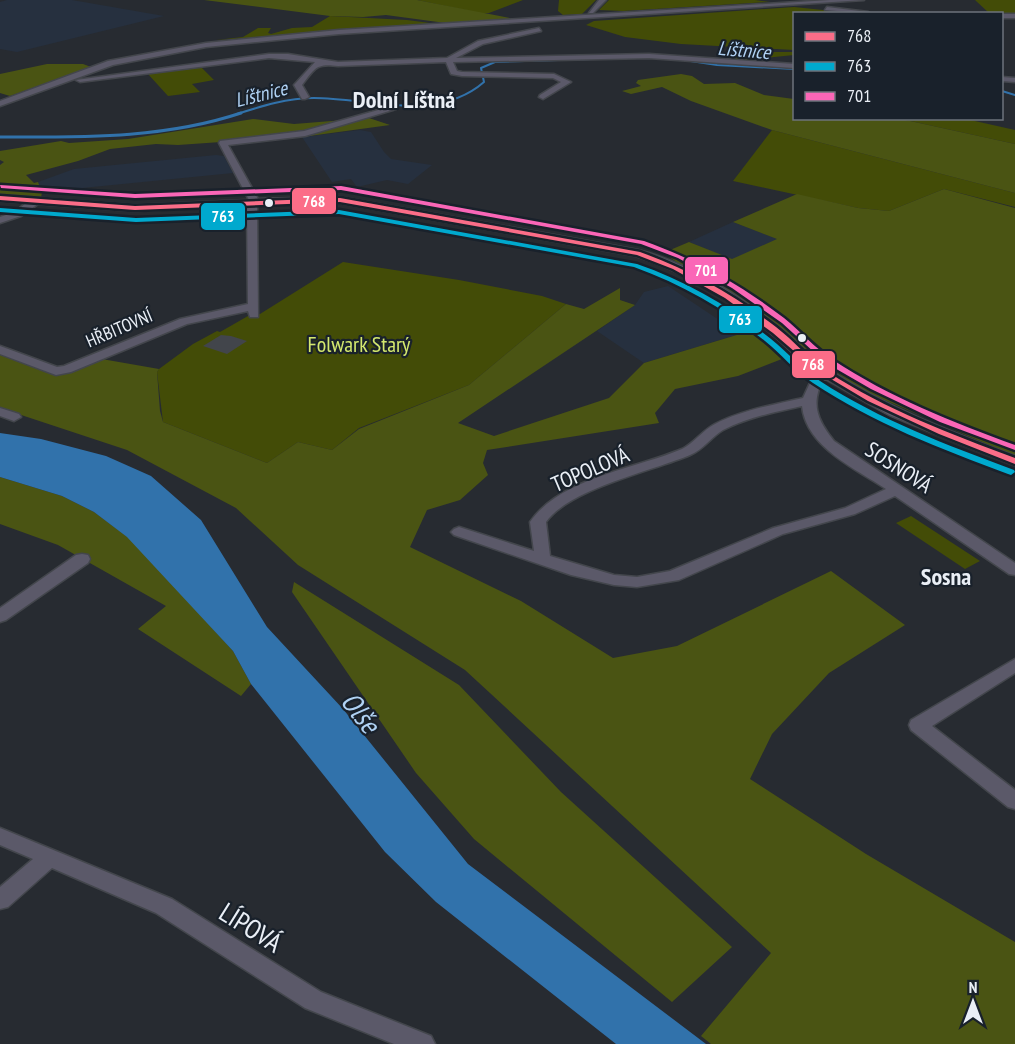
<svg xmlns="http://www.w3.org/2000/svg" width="1015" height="1044" font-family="'PT Sans Narrow',sans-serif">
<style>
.built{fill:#26303f}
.green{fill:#434c07}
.forest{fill:#4a5413}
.water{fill:#3172ab}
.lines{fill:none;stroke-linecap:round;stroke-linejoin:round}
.stream-far1{stroke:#3172ab;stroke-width:2}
.stream{stroke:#3172ab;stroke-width:3}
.building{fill:#42454b}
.minor-casing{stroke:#43464c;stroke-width:3}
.minor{fill:#5b5969;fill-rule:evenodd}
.bus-1-casing{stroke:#19212b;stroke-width:5}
.bus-2-casing{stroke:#19212b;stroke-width:5}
.bus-3-casing{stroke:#19212b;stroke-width:5}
.bus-1{fill:#fb6d88;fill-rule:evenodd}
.bus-2{fill:#00a9ce;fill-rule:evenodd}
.bus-3{fill:#fa66b7;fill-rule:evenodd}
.bus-dot{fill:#eaeff6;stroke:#19212b;stroke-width:2}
.labels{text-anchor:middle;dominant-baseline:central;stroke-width:4.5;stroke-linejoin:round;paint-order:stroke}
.far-street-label{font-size:18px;fill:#eaeff6;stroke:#19212b}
.far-water-label{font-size:20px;font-style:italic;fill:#b0d2f4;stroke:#19212b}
.park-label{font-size:22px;fill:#d4e86e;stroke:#19212b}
.street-label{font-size:22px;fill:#eaeff6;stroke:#19212b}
.far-district-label{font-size:24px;font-weight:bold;fill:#eaeff6;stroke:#19212b}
.neighbourhood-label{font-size:24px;font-weight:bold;fill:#eaeff6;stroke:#19212b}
.near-street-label{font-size:27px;fill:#eaeff6;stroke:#19212b}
.near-water-label{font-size:28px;font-style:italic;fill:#b0d2f4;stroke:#19212b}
.line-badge{stroke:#19212b;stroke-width:2}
.badge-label{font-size:16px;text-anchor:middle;font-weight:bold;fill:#fff}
</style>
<rect width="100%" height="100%" fill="#272b31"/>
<!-- built -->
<g class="built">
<path d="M7 0H72L164 16 17 52 0 49V2Z"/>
<path d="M360 130 371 132 384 152 391 159 432 165 408 184 387 180 357 187 351 179 332 182 302 137Z"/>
<path d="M216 155 224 156 233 173 42 192 38 182 74 169Z"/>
<path d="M733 222 778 239 732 260 689 242Z"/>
<path d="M668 286 740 334 644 363 597 331 635 305 644 292Z"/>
</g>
<!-- green -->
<g class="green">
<path d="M417 0H523L489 13H480Z"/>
<path d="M559 0H596L582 14 563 15 558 11Z"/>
<path d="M609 0H755L770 2 623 11 599 10Z"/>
<path d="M975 0H1015V14L989 13Z"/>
<path d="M794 7 852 13 794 14V50L681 44 625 37 586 25 594 21Z"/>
<path d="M330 16 407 20 430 23 431 26 216 40 243 37 258 28H271L268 33 271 34 292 28 312 27Z"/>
<path d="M728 52H793L794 55 744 60 723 56Z"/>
<path d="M199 65 214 80 192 84 200 92 168 96 148 74Z"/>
<path d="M901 119H966L1015 130V144Z"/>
<path d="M772 130 1015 193V207L944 189 889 211 858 208 733 181Z"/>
<path d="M343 262 459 280 542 296 566 304 469 385 359 428 332 450 298 442 267 463 163 422 157 372 159 369 193 344 217 331 220 332 248 316 260 314Z"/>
<path d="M911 516 980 561 965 569 896 523Z"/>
</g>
<!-- forest -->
<g class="forest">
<path d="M204 0H417L520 20 453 24 386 15 363 17 330 16Z"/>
<path d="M47 64H83L91 67 10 96 0 93V74Z"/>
<path d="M681 74 692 76 704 84 735 83 764 95 794 99V118L901 119 1015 144V193L772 130 691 101 662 87 631 94 622 91 641 86 636 83 638 80Z"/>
<path d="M369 118 390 125 302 137 293 134 221 142 178 145 156 144 110 149 78 161 26 175 34 183 38 182 42 192 41 198 0 194V165L4 162 0 160V151L61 141 69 143 128 139 253 119 294 124Z"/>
<path d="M944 189 1015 208V456L859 389 780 330 663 253 689 242 732 259 777 239 733 222 797 194 858 208 889 211Z"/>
<path d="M620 288V300L635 305 458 423 494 436 609 398 644 363 740 334 760 332 787 357 738 376 675 389 655 413 659 423 487 450 483 463 488 475 460 500 427 510 410 547 521 601 613 658 677 646 831 571 905 625 829 673 772 734 750 779 866 854 1015 942V1044H711L701 1036 771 953 465 670 298 565 236 508 127 450 0 408V353L60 374 96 358 159 369 157 372 160 411 163 422 267 463 298 442 332 450 359 429 469 385 566 304 584 309Z"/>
<path d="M0 477 62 496 94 512 133 541 233 651 251 684 241 696 138 629 166 606 58 545 0 524Z"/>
<path d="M294 582 459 685 561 792 732 947 672 1002 474 839 416 773 292 592Z"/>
</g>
<!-- water -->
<path class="water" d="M0 433 41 439 106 456 151 476 201 520 267 627 343 709 468 864 706 1044H616L436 902 385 852 251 684 233 651 127 537 94 512 62 496 0 477Z"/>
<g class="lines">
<!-- stream-far1 -->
<g class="stream-far1">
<path d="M684 60 717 65 794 69"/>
<path d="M1002 91 1015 95"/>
<path d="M237 114C262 106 287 98 314 98 369 98 437 123 484 82L481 68 495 62 624 58"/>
</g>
<!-- stream -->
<path class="stream" d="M0 137C82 137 163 139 241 113"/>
</g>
<!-- building -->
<path class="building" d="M221 335 231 336 247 341 227 354 203 346Z"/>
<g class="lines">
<defs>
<g id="minor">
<path d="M599 0H606L593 13H589Z"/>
<path d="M830 0H864L339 34 206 47 113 65 0 106V101L108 61 206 43 339 30Z"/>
<path d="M827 7 868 12 871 14 825 10Z"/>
<rect x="1002" y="14" width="13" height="4"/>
<path d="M539 28 541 31 483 44 456 58 649 54 794 64V68L649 58 453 62 457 71 462 72 554 74 571 82 543 99 539 97 540 95 561 82 553 78 462 76 451 74 446 62 338 66C316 63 315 68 302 85L309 97 305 99H302L294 85 315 62 269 58 80 82 76 80 269 54H288L338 62 447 58 478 41Z"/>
<path d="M1002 77 1015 78V82L1002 81Z"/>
<path d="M389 107 396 109 305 136 228 145 258 199 340 197 638 250C689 263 740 296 781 329 797 342 811 359 829 370 887 408 951 432 1015 456V465L889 415 824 378C810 403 817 420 834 441L1015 563V575L1009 574 895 496 855 514 783 534 679 580 637 587 614 585 571 575 454 535 451 532 454 529 459 527 534 551 530 522C560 478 635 469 682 449 694 443 703 430 715 424 742 410 773 405 803 398L815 372C800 361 788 347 773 335 733 301 686 272 636 256L340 203 257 205 258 317H250L248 311 187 324 71 372 56 375 0 354V346L57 367 64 366 180 319 248 304 247 205 135 211 38 204 21 216 0 223V217L15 212 26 203 0 201V195L135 205 249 200 219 143 220 141 304 131ZM802 406C806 447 856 469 886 489L845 508 773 528 670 571 637 577 614 575 550 556 546 522C569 489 652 471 690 455 703 450 711 437 723 430 748 417 776 412 802 406Z"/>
<path d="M0 408 19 414 21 417 14 421 0 416Z"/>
<path d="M82 554 88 555 90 559 88 563 6 620 0 622V608L76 555Z"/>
<path d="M1015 659V673L932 726 1015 790V809L1008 807 911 730 909 725 911 720Z"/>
<path d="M0 828 172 899 321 992 431 1036 435 1044H394L305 1008 156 913 52 868 8 907 0 909V887L33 859 0 845Z"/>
</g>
</defs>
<!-- minor casing -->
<use href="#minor" class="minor-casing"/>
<!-- minor -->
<use href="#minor" class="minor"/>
<defs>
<path id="bus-1" d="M0 196 135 206 340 198 640 252C690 270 734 295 776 327 794 341 809 359 828 372 886 410 951 434 1015 458V464L939 434 868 401 816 370 773 333 725 298 673 269 637 255 340 202 135 210 0 200Z"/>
<path id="bus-2" d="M0 208 136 218 339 210 637 264C686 281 731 307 771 339 788 353 802 369 820 381 880 420 947 445 1014 470L1015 472 1011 475 1008 474C941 449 873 423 813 383 795 371 781 354 765 341 725 309 681 284 634 267L339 214 136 222 0 212Z"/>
<path id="bus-3" d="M0 185 135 194 341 186 644 241C695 259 741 285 784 318 801 332 815 348 833 360 889 397 952 422 1015 445V450L940 422 871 389 826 363 782 323 732 288 678 258 641 244 341 190 135 198 1 188Z"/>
</defs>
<!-- bus-1 casing -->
<use href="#bus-1" class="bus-1-casing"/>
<!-- bus-2 casing -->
<use href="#bus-2" class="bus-2-casing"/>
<!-- bus-3 casing -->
<use href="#bus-3" class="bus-3-casing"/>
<!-- bus-1 -->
<use href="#bus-1" class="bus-1"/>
<!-- bus-2 -->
<use href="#bus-2" class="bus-2"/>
<!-- bus-3 -->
<use href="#bus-3" class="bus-3"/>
</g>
<!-- markers -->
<g class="bus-dot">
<circle cx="269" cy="203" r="5"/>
<circle cx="802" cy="338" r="5"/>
</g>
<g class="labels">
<!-- far-street labels -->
<g class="far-street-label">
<text transform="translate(119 328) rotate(-23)">HŘBITOVNÍ</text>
</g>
<!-- far-water labels -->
<g class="far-water-label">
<text transform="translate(744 50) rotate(5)">Líštnice</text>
<text transform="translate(261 94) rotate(-14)">Líštnice</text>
</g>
<!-- park labels -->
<g class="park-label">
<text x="359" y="344">Folwark Starý</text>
</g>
<!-- street labels -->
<g class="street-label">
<text transform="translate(899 467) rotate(33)">SOSNOVÁ</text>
<text transform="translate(590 469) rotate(-23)">TOPOLOVÁ</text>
</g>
<!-- far-district labels -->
<g class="far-district-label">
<text x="404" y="99">Dolní Líštná</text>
</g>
<!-- neighbourhood labels -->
<g class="neighbourhood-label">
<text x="946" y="576">Sosna</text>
</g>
<!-- near-street labels -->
<g class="near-street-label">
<text transform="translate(251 927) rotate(32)">LÍPOVÁ</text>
</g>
<!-- near-water labels -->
<g class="near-water-label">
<text transform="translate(361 712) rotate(52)">Olše</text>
</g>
</g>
<g class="line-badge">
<rect x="291" y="187" width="46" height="28" rx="6" fill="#fb6d88"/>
<rect x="200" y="202" width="46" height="29" rx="6" fill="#00a9ce"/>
<rect x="684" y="256" width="45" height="29" rx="6" fill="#fa66b7"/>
<rect x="718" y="305" width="45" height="29" rx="6" fill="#00a9ce"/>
<rect x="791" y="350" width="45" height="29" rx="6" fill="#fb6d88"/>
</g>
<g class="badge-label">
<text x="314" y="207">768</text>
<text x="223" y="222">763</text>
<text x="706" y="276">701</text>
<text x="740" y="325">763</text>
<text x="813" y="370">768</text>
</g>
<!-- legend -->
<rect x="793" y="12" width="210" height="108" fill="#19212b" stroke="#6d737c" stroke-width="1.5"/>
<rect x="805" y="32" width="30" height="9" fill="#fb6d88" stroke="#6d737c" stroke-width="1.5"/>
<text x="847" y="42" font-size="18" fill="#eaeff6">768</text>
<rect x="805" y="62" width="30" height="9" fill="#00a9ce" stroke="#6d737c" stroke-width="1.5"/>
<text x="847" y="72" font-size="18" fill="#eaeff6">763</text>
<rect x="805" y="92" width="30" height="9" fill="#fa66b7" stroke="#6d737c" stroke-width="1.5"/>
<text x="847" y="102" font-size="18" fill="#eaeff6">701</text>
<!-- north arrow -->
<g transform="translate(973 1002)" stroke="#19212b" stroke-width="4.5" paint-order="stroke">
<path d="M0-4.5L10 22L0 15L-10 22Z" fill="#eaeff6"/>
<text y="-9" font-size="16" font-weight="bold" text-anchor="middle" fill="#eaeff6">N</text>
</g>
</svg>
